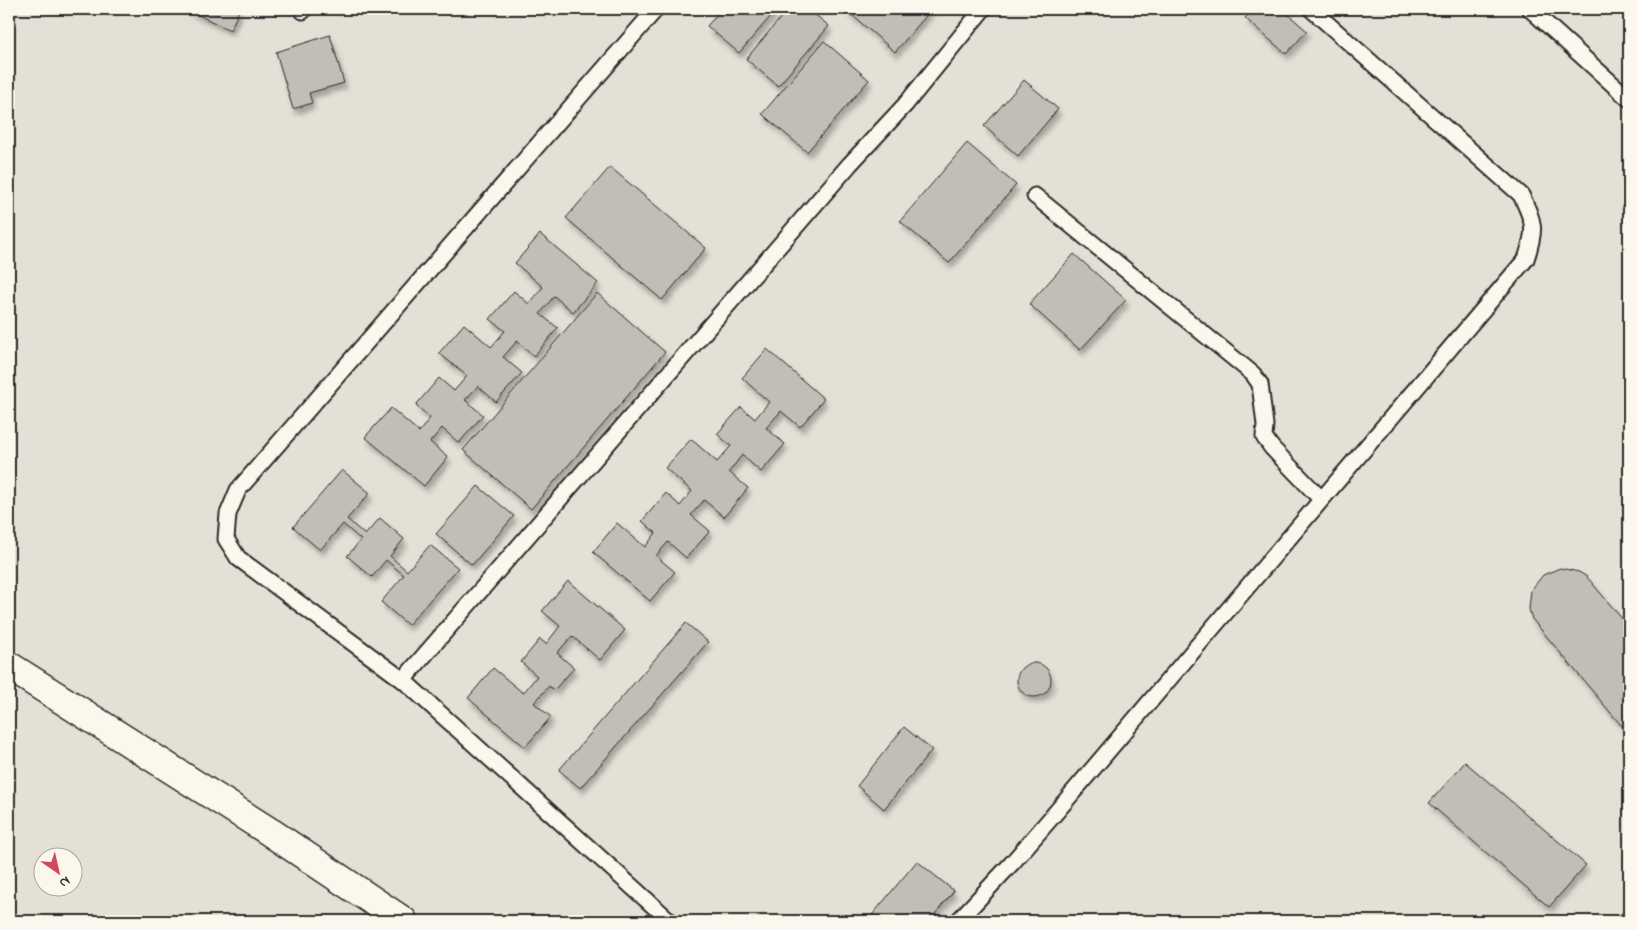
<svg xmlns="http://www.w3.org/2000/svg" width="1638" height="930" font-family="'Indie Flower',sans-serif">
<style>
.built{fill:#e4e0d6;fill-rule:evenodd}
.building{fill:#c0beb6;stroke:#2b2b2b;filter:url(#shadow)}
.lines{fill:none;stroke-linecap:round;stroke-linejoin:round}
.service-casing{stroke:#2b2b2b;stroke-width:19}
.tertiary-casing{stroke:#2b2b2b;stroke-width:31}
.service{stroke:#fbf7ec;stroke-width:15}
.tertiary{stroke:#fbf7ec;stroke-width:28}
</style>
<defs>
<filter id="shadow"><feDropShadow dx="3" dy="5.5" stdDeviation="2.5" flood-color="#0004"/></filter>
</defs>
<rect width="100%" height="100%" fill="#f3efe4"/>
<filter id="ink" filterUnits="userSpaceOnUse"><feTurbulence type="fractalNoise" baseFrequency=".02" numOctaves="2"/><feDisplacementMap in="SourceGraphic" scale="10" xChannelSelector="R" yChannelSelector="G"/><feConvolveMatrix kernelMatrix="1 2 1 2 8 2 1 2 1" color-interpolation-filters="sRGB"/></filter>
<g filter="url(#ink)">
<!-- built -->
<path class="built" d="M9 9H1629V921H9ZM42 858H72V888H42Z"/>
<!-- building -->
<g class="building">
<path d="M186 9H240L230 30Z"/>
<path d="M722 9H777L739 53 707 26Z"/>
<path d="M788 9H808L829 26 778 86 746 59Z"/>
<path d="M845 9H932L895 52Z"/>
<path d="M1253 9H1282L1307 31 1286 54 1245 18Z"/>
<path d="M330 35 344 83 309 93 312 103 293 109 276 52Z"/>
<path d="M824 41 869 80 807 152 762 114Z"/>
<path d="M1024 80 1058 109 1018 156 984 126Z"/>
<path d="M967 143 1016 185 949 263 900 221Z"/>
<path d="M610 167 706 248 662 300 566 218Z"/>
<path d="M540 234 598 283 573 312 554 296 540 314 558 328 534 356 517 341 503 357 522 373 496 402 478 386 465 400 483 415 459 443 442 428 430 442 448 457 424 486 365 437 391 408 419 432 430 418 416 405 439 378 454 391 467 376 439 353 464 324 491 347 505 331 490 319 514 291 529 304 543 287 515 263Z"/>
<path d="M1074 254 1126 300 1080 350 1029 304Z"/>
<path d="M597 293 665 352 531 509 463 450Z"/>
<path d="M767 349 824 399 800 427 781 411 766 428 785 444 761 472 742 455 729 472 748 488 724 517 704 500 691 515 710 531 686 558 668 542 656 556 675 572 650 601 593 552 617 523 645 547 656 533 642 521 666 493 680 506 692 491 665 468 691 439 717 462 731 446 717 434 741 407 755 419 769 402 742 378Z"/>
<path d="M342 470 370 493 347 519 365 535 380 518 404 539 390 556 407 571 430 545 458 568 408 625 381 602 404 575 386 560 372 577 347 556 361 540 343 524 320 550 293 527Z"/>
<path d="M478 486 514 516 472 565 436 534Z"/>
<path d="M1560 568 1579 572 1587 577 1629 627V732L1620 724 1532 619 1529 609 1531 590 1543 575Z"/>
<path d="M568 581 625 630 600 660 572 636 557 653 574 668 554 690 549 686 534 703 551 717 525 747 468 698 493 668 523 693 537 676 521 662 540 639 546 644 560 626 542 611Z"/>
<path d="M686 623 708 642 580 788 559 770Z"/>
<circle cx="1034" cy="680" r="17"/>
<path d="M904 727 932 750 884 809 857 786Z"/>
<path d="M1465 762 1586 865 1549 907 1429 803Z"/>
<path d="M917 861 954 891 929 921H867Z"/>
</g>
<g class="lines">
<defs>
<g id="service">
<path d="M302 9 303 11"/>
<path d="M656 9 238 490 228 514 226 539 238 558 403 680 670 921"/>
<path d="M1530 9 1629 99"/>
<path d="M1035 196 1253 374 1260 384 1265 425 1264 437 1272 448 1321 499"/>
<path d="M403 680 850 164 905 105 983 9"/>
<path d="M958 921 1012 863 1057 811 1526 259C1536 229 1535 224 1521 195L1311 9"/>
<path d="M1627 921 1629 919"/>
</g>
<path id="tertiary" d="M9 666 270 832 403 921"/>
</defs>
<!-- service casing -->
<use href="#service" class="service-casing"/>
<!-- tertiary casing -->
<use href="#tertiary" class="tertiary-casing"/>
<!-- service -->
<use href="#service" class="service"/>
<!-- tertiary -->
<use href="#tertiary" class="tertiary"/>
</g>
</g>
<!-- margin -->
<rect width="1638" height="930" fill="none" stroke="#fbf7ec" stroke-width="30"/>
<rect x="15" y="15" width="1608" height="900" fill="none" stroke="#2b2b2b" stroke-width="2" filter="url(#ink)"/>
<!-- north arrow -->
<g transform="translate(58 872) rotate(146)"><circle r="24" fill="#fbf7ec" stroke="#a8a59f"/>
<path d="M0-4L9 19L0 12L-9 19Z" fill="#d1495b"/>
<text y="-8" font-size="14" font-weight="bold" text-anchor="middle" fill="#2b2b2b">N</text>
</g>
</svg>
